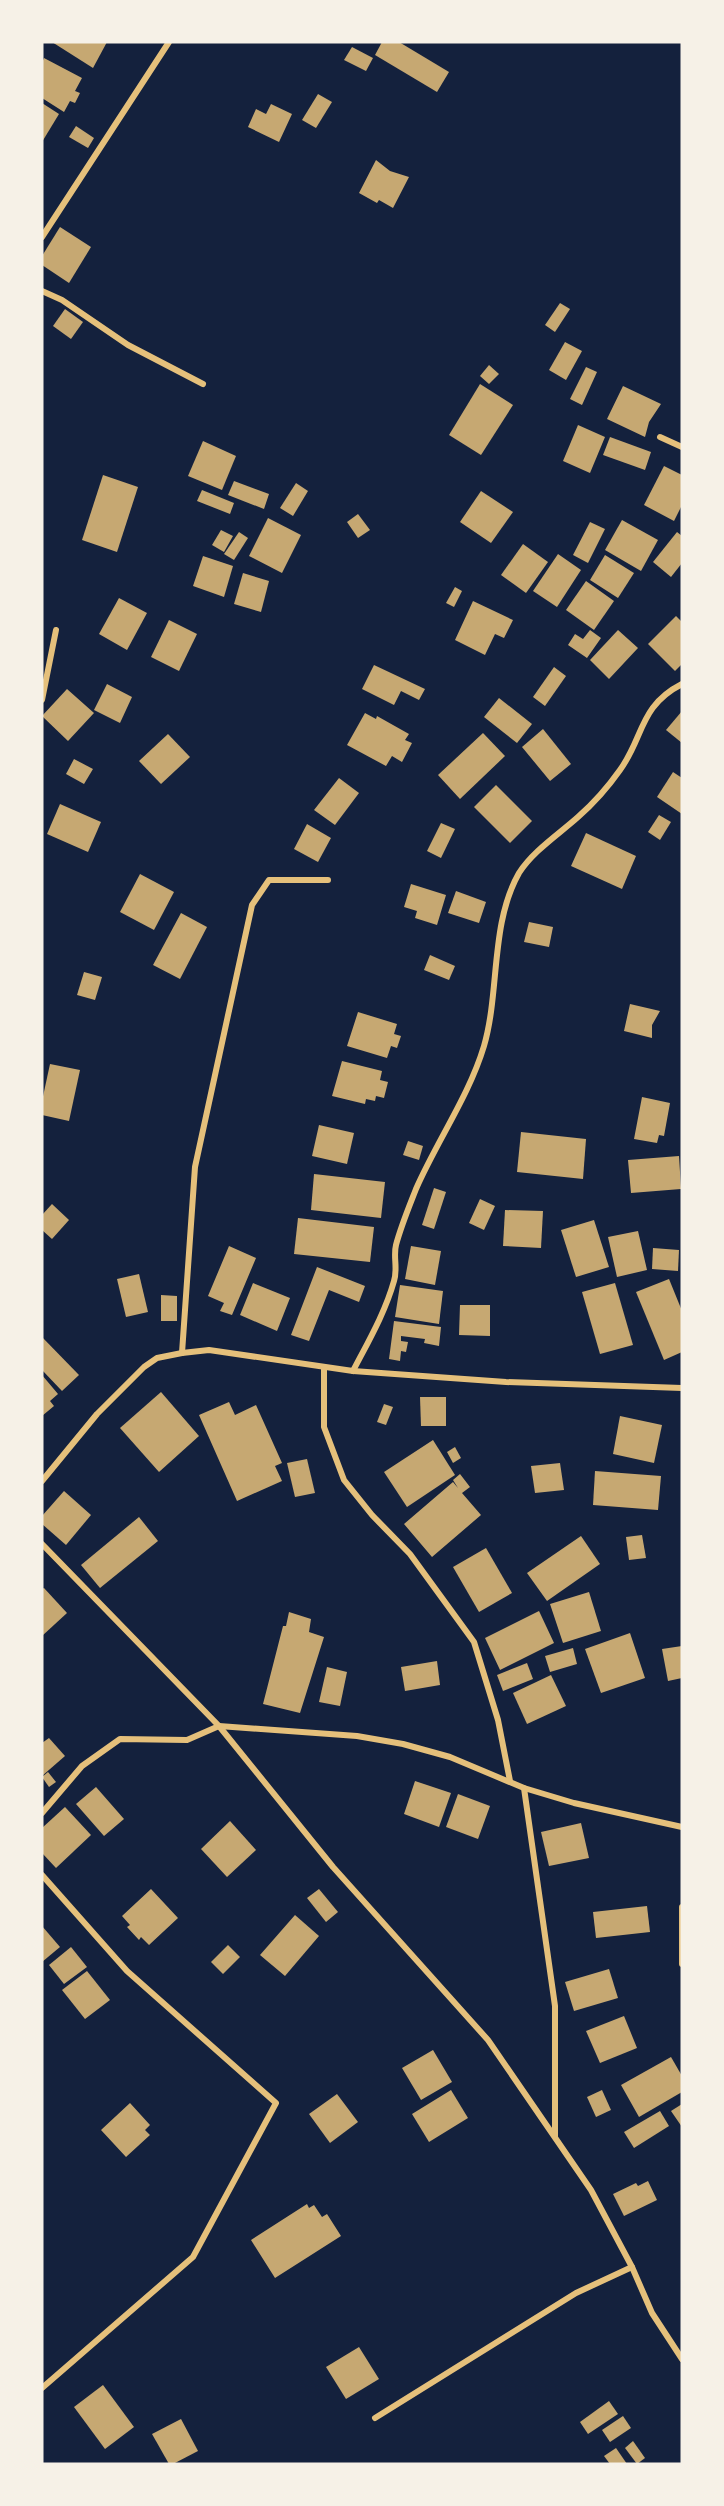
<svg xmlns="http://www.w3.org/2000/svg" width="724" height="2506" font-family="'Roboto Condensed',sans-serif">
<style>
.building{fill:#c6a872}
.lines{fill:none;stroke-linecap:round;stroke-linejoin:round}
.minor{stroke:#e5c07b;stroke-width:6}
</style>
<rect width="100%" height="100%" fill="#14213d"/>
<!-- building -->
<g class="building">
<path d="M52 42H107L93 68Z"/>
<path d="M382 42H399L449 72 437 92 375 55Z"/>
<path d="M352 47 373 58 366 71 344 60Z"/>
<path d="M44 58 82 78 75 91 80 93 75 103 70 101 64 112 42 98V63Z"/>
<path d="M318 94 332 102 316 128 302 120Z"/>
<path d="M42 103 59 114 42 142Z"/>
<path d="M271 104 292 114 279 142 248 127 256 109 266 114Z"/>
<path d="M76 126 94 138 88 148 69 137Z"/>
<path d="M376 160 390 171 409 177 393 208 379 200 377 203 359 193Z"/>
<path d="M60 227 91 247 69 283 42 265V256Z"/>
<path d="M560 303 570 309 555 332 545 325Z"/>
<path d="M65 309 83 322 71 339 53 326Z"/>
<path d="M565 342 582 351 566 380 549 370Z"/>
<path d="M489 365 499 374 489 384 480 376Z"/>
<path d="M586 367 597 372 582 405 570 399Z"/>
<path d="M480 384 513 405 481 455 449 435Z"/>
<path d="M623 386 661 404 649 422 645 437 607 419Z"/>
<path d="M578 425 605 437 590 473 563 461Z"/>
<path d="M610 437 651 452 645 470 603 455Z"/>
<path d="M203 441 236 456 222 490 188 476Z"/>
<path d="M664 466 682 475V505L674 521 644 505Z"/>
<path d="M103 475 138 487 117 552 82 540Z"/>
<path d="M234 481 269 494 264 509 228 495Z"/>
<path d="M296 483 308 491 293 516 280 508Z"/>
<path d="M202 490 234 503 230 514 197 501Z"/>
<path d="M481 491 513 512 491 543 460 522Z"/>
<path d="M358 514 370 530 358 538 347 522Z"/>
<path d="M268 518 301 535 282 573 249 556Z"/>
<path d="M622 520 658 540 641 571 605 550Z"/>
<path d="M590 522 605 529 588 563 573 555Z"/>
<path d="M221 530 233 536 224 552 212 545Z"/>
<path d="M239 532 248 538 234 560 224 554Z"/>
<path d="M677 532 682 536V563L671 577 653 562Z"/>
<path d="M523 544 548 562 526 593 501 575Z"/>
<path d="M558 554 581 570 557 607 533 591Z"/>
<path d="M605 555 634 573 618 598 590 580Z"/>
<path d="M203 556 233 566 224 597 193 586Z"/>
<path d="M243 573 269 581 261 612 234 604Z"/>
<path d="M586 581 614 601 594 630 566 610Z"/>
<path d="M455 587 462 591 454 607 446 603Z"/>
<path d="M119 598 147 613 127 650 99 634Z"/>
<path d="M473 601 513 620 504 638 495 634 485 655 455 640Z"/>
<path d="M676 616 682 622V664L675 671 648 644Z"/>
<path d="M169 620 197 634 179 671 151 657Z"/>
<path d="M590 630 601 638 587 658 568 645 575 634 583 639Z"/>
<path d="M618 630 638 648 609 679 590 660Z"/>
<path d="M374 665 425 689 419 700 401 691 394 705 362 689Z"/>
<path d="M554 667 566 676 545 706 533 697Z"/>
<path d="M107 684 132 697 120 723 94 710Z"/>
<path d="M67 689 94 713 68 741 42 716Z"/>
<path d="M499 698 532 724 517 743 484 717Z"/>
<path d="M682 711V743L666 730Z"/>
<path d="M365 713 376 719 377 716 409 734 405 740 412 743 402 762 392 756 386 766 347 745Z"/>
<path d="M543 729 571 764 550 781 522 747Z"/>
<path d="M483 733 505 756 460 799 438 775Z"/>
<path d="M168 734 190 757 161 784 139 761Z"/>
<path d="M74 759 93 769 84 784 66 774Z"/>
<path d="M673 772 682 778V814L657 797Z"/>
<path d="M339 778 359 793 335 825 314 810Z"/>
<path d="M496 785 532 821 510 843 474 807Z"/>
<path d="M60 804 101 822 88 852 47 834Z"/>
<path d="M659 815 671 822 660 840 648 832Z"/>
<path d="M441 823 455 829 441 858 427 851Z"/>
<path d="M307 824 331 838 318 862 294 849Z"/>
<path d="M586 833 636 856 622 889 571 866Z"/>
<path d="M140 874 174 892 154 930 120 912Z"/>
<path d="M411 884 446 895 437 925 415 918 417 911 404 907Z"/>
<path d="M456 891 486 902 479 923 448 913Z"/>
<path d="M181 913 207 927 180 979 153 965Z"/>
<path d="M529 922 553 927 549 947 524 942Z"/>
<path d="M430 955 455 966 449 980 424 970Z"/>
<path d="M84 972 102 977 95 1000 77 995Z"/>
<path d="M630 1004 660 1011 652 1025V1038L624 1031Z"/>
<path d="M358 1012 397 1024 394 1034 401 1036 397 1048 391 1046 387 1058 347 1046Z"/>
<path d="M342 1061 382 1071 380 1080 388 1082 384 1098 376 1096 375 1101 366 1099 365 1104 332 1096Z"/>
<path d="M50 1064 80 1070 69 1121 42 1115V1101Z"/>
<path d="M642 1097 670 1103 664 1136 659 1135 657 1143 634 1139Z"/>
<path d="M319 1125 354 1133 347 1164 312 1156Z"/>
<path d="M521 1132 586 1139 583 1179 517 1172Z"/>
<path d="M408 1141 423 1146 419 1160 403 1155Z"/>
<path d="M679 1156 681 1189 631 1193 628 1160Z"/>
<path d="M314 1174 385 1182 381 1218 311 1210Z"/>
<path d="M434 1188 446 1192 434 1229 422 1225Z"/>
<path d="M480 1199 495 1206 484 1230 469 1223Z"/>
<path d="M52 1204 69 1220 52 1239 42 1230V1215Z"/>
<path d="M505 1210 543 1211 541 1248 503 1246Z"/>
<path d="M298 1218 374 1227 370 1262 294 1254Z"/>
<path d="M594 1220 609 1267 576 1277 561 1230Z"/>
<path d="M638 1231 647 1270 617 1277 608 1237Z"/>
<path d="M229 1246 256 1258 232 1315 220 1311 224 1303 208 1296Z"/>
<path d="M411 1246 441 1251 435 1285 405 1279Z"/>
<path d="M653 1248 679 1250 678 1271 652 1269Z"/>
<path d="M317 1267 365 1286 359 1302 329 1290 309 1341 291 1335Z"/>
<path d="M139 1274 148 1312 126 1317 117 1279Z"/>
<path d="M669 1279 682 1311V1352L664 1360 636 1292Z"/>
<path d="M253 1283 290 1298 277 1331 240 1315Z"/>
<path d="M615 1283 633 1345 600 1354 582 1292Z"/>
<path d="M400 1285 443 1291 439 1324 395 1317Z"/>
<path d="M161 1295 177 1296V1321H161Z"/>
<path d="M460 1305H490V1336L459 1335Z"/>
<path d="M394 1321 441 1327 439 1346 424 1343 425 1339 401 1336V1341L408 1342 406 1352 401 1351 400 1361 389 1359Z"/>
<path d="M42 1337 79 1375 62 1391 42 1370Z"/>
<path d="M42 1375 58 1394 50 1401 54 1406 42 1416Z"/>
<path d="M161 1392 199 1436 159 1472 120 1428Z"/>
<path d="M420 1397H446V1426H421Z"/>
<path d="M229 1402 235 1415 256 1405 282 1463 275 1466 282 1481 237 1501 199 1415Z"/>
<path d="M384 1404 393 1407 386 1425 377 1422Z"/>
<path d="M620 1416 662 1425 654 1463 613 1454Z"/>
<path d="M433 1440 455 1475 407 1507 384 1472Z"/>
<path d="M455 1447 461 1458 453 1463 447 1452Z"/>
<path d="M307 1459 315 1493 295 1497 287 1463Z"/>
<path d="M560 1463 564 1490 535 1493 531 1466Z"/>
<path d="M595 1471 661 1476 658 1510 593 1505Z"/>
<path d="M460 1474 470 1487 462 1493 481 1515 432 1557 404 1524 453 1482 458 1488 453 1480Z"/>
<path d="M64 1491 91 1515 66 1545 42 1524V1516Z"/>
<path d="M139 1517 158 1541 100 1588 81 1565Z"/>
<path d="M642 1535 646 1558 629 1560 626 1537Z"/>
<path d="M581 1536 600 1564 547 1601 527 1573Z"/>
<path d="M486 1548 512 1593 479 1612 453 1567Z"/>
<path d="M44 1588 67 1613 42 1636V1589Z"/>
<path d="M589 1592 601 1631 563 1643 550 1604Z"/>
<path d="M539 1611 554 1643 500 1670 485 1638Z"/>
<path d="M289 1612 311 1619 309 1632 324 1637 300 1713 263 1704 283 1626H286Z"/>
<path d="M630 1633 645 1678 601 1693 585 1649Z"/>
<path d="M682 1646V1678L668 1681 662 1649Z"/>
<path d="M573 1648 577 1664 550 1672 545 1656Z"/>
<path d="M437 1661 440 1685 405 1691 401 1667Z"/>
<path d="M527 1663 533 1679 503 1691 497 1675Z"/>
<path d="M327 1667 347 1672 340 1706 319 1702Z"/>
<path d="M551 1675 566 1706 527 1724 513 1693Z"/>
<path d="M49 1738 65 1756 42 1776V1743Z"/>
<path d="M48 1772 56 1782 49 1787 42 1777Z"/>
<path d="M415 1781 451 1793 439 1827 404 1814Z"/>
<path d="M96 1787 124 1819 104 1836 76 1804Z"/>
<path d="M458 1794 490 1806 478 1839 446 1827Z"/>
<path d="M65 1807 91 1835 56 1868 42 1853V1828Z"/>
<path d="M230 1821 256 1850 227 1877 201 1849Z"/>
<path d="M581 1823 589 1858 549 1866 541 1832Z"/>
<path d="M151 1889 178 1918 149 1945 141 1937 139 1940 127 1927 130 1925 122 1916Z"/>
<path d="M319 1889 338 1912 326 1922 307 1898Z"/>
<path d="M647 1906 650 1932 596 1938 593 1912Z"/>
<path d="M295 1915 319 1936 285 1976 260 1955Z"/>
<path d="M42 1926 60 1947 42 1962Z"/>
<path d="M228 1945 240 1957 223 1974 211 1962Z"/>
<path d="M71 1947 87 1967 64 1984 49 1965Z"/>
<path d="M609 1969 618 1998 574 2011 565 1982Z"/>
<path d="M87 1971 110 2000 85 2019 62 1990Z"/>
<path d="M624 2016 637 2048 600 2063 586 2031Z"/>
<path d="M433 2050 452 2082 421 2100 402 2068Z"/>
<path d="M671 2057 682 2076V2092L639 2117 621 2085Z"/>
<path d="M451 2090 468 2118 429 2142 412 2114Z"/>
<path d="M602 2090 611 2110 596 2117 587 2097Z"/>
<path d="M337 2094 358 2122 330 2143 309 2114Z"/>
<path d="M130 2103 150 2125 145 2130 150 2135 126 2157 101 2130Z"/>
<path d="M682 2104V2127L671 2111Z"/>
<path d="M660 2111 669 2126 634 2148 624 2132Z"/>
<path d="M648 2181 657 2200 624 2216 613 2194 636 2183 638 2186Z"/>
<path d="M307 2204 309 2208 314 2205 322 2217 327 2214 341 2236 275 2278 251 2240Z"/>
<path d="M359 2347 379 2379 346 2399 326 2367Z"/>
<path d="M103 2385 134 2427 105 2449 74 2407Z"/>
<path d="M609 2401 618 2414 588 2434 580 2422Z"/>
<path d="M623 2416 631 2428 610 2442 602 2430Z"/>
<path d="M181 2419 198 2451 173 2464H169L152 2434Z"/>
<path d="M633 2441 645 2458 637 2464 625 2448Z"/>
<path d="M616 2448 627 2464H610L604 2456Z"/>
</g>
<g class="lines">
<!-- minor -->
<g class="minor">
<path d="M42 237 169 42"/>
<path d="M42 291 62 300 128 345 203 384"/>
<path d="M660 437 682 447"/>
<path d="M42 700 56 630"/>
<path d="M182 1353 195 1167 252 905 269 880H328"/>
<path d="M324 1368V1427L344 1480 372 1515 410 1554 474 1642 498 1720 510 1781"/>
<path d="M353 1371C368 1342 385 1313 394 1281 398 1269 393 1256 396 1245 401 1226 409 1207 416 1189 437 1141 469 1096 484 1046 500 991 490 924 519 873 533 851 559 834 578 817 594 803 608 787 620 770 644 737 639 706 682 684"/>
<path d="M42 1481 97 1414 144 1367 157 1358 182 1353 209 1350 353 1371 506 1382 682 1388"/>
<path d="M42 1544 219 1726 333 1867 488 2040 591 2190 632 2267 652 2313 682 2359"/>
<path d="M524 1788 555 2006V2136"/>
<path d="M42 1813 82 1766 120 1739 187 1740 219 1726 357 1736 403 1744 450 1757 524 1788 574 1803 682 1827"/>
<path d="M42 1875 127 1971 276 2103 193 2257 42 2388"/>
<path d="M682 1907V1964"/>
<path d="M375 2418 576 2293 632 2267"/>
</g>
</g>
<!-- border -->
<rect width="724" height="2506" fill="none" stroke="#f6f1e7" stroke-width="87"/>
</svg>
